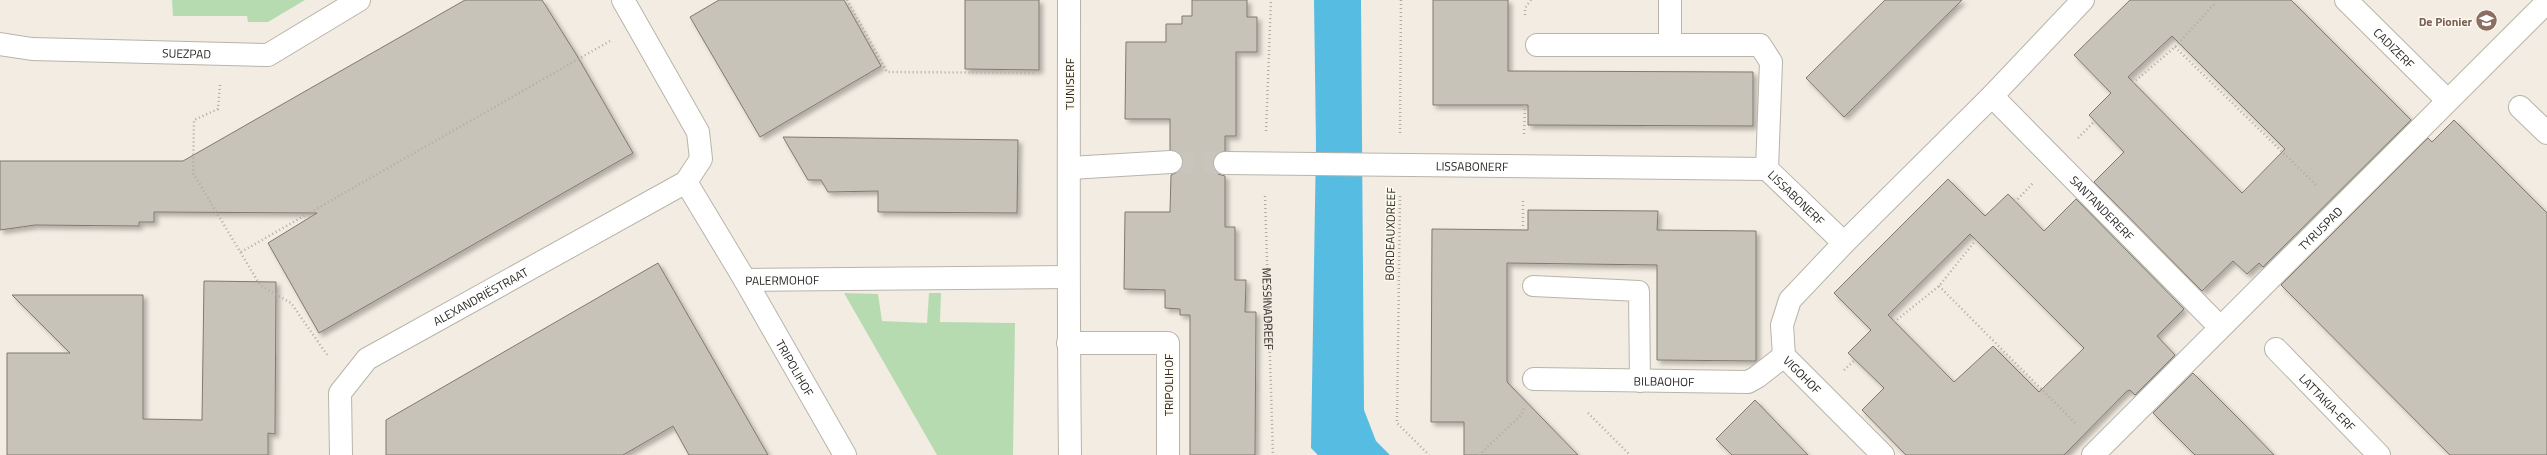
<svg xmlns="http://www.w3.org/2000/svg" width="2547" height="455" font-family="'Titillium Web',sans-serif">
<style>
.green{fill:#b7dbb0}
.water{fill:#57bce1}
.building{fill:#c8c3b9;stroke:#7f7a70;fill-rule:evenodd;filter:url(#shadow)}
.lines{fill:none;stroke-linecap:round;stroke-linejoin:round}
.street-tunnel{stroke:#cac5bc;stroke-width:22;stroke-dasharray:22 11;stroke-linecap:butt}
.lane-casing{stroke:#b9b4aa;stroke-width:22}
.street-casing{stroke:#b9b4aa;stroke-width:24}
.path{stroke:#b0aba3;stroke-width:2.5;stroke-dasharray:1 3;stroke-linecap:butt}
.lane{stroke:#fff;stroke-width:20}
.street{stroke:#fff;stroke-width:22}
.labels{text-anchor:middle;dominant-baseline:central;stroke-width:3;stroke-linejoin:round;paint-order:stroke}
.education-label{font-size:12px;font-weight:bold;fill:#785e54;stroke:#fffaef;text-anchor:end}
.street-label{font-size:12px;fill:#2b2925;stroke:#fffaef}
</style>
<defs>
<filter id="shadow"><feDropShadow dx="3.5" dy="3.5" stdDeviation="2" flood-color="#0004"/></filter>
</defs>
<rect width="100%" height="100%" fill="#f2ece2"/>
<!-- green -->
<g class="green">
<path d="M172 0H305L268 22H248L247 16H173Z"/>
<path d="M844 293 878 294 882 321 927 323 929 293H941L940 322 1015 323 1013 455H937Z"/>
</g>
<!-- water -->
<path class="water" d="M1314 0H1361L1364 410 1376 441 1390 455H1318L1311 448 1316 144Z"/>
<!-- building -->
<g class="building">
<path d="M465 0H542L576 54 633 153 319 333 268 243 317 213 154 212V222H139V226L35 225 0 230V161H183Z"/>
<path d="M719 0H844L881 66 760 137 690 17Z"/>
<path d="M965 0H1039V70L965 69Z"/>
<path d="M1192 0H1247V17H1257V52H1236V136H1225V151L1214 156 1213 163 1218 174 1225 176V227H1235V280H1246L1245 312H1256L1255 455H1190V315H1180V309L1165 308V290L1124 289 1125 212H1170L1171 175 1178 172 1183 162 1181 155 1170 150V119H1125L1126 42H1166V24H1182V16H1192Z"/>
<path d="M1433 0H1508V71L1753 72V126L1528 125V105H1433Z"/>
<path d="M1885 0H1962L1844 117 1806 78Z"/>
<path d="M2130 0H2291L2411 120 2263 267 2259 263 2247 274 2233 261 2202 291 2094 182 2124 152 2089 115 2111 93 2074 55ZM2172 36 2285 149 2242 193 2128 77Z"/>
<path d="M2454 120 2547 213V455H2450L2281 285 2428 138 2432 142Z"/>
<path d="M783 137 1018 140 1017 213 878 212V191L828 192 821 180H808Z"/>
<path d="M1948 179 1985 216 2008 194 2044 231 2076 199 2184 309 2157 336 2175 355 2135 395 2130 390 2127 391 2064 455H1906L1862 410 1884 388 1848 353 1871 330 1834 293ZM1970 234 2084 348 2039 392 1993 346 1954 382 1888 315Z"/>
<path d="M1528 210 1658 211 1657 230 1756 231V361L1657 360V265L1507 263V382L1578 455H1464V422H1431L1432 229 1528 230Z"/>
<path d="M658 263 768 455H689L673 426 623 455H386V420Z"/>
<path d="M204 281 276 282 275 434 268 433V455H7V353H70L12 295H143V419L202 420Z"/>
<path d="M2193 373 2243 423 2274 455H2195L2153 413Z"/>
<path d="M1755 400 1778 424 1808 455H1732L1716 439Z"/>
</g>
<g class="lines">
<!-- street-tunnel -->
<path class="street-tunnel" d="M1171 162 1225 163"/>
<defs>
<path id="lane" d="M1533 286 1639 291 1640 382"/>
<g id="street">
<path id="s2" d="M623 0 698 132 701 159 686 182 745 280 1068 277"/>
<path d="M1069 0C1069 152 1068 303 1070 455"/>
<path id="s3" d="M2346 0 2442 95"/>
<path id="s4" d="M0 44 32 49 268 55 359 0"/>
<path d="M1537 45H1760L1771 62 1767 169"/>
<path d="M1670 45V0"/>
<path id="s5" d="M1992 96 2213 320"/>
<path d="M2520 107 2547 133"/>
<path id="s6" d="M1225 163 1767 169 1844 243 1992 96 2083 0"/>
<path d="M1070 168 1171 162"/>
<path id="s7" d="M1844 243 1790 300 1782 325 1784 356 1883 455"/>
<path id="s8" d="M745 280 845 455"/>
<path d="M1068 343H1168V455"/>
<path id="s9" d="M2276 349 2379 455"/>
<path id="s10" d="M1534 379 1748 382 1757 377 1784 356"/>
<path id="s11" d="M341 455 340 393 367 359 686 182"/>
<path id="s12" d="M2093 455 2547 2"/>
</g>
</defs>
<!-- lane casing -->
<use href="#lane" class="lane-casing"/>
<!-- street casing -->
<use href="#street" class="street-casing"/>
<!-- path -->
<g class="path">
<path d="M847 0 887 72 1036 73"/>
<path d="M1525 15V8L1531 0"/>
<path d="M2175 47 2317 186"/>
<path d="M2133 83 2175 47 2216 2"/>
<path d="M220 85 218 109 194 120 193 173 260 285 291 303 328 356"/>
<path d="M1266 131 1271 0"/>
<path d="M1400 133 1401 0"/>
<path d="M1524 134 1525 105"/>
<path d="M2078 138 2095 121"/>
<path id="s1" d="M1265 196 1273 455"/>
<path d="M1400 196 1397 423 1429 455"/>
<path d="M2015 202 2034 182"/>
<path d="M1523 230V199"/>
<path d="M241 252 610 41"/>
<path d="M1939 286 2077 425"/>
<path d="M1894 322 1939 286 1976 240"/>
<path d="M1844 370 1855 360"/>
<path d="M1588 413 1630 455"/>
<path d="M1479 455 1522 414 1524 408"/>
</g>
<!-- lane -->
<use href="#lane" class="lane"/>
<!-- street -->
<use href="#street" class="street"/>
</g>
<!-- icons -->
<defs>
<symbol id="school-disc" viewBox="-11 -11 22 22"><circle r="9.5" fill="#8d6e63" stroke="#fffaef"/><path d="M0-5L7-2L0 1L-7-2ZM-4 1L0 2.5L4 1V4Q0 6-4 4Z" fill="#fff"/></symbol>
</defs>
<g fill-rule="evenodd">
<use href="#school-disc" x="2474" y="8" width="25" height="25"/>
</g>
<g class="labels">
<!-- education labels -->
<g class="education-label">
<text x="2472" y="21">De Pionier</text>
</g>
<!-- street labels -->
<g class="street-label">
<text stroke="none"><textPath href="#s3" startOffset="68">CADIZERF</textPath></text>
<text stroke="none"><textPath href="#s4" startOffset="187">SUEZPAD</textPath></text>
<text transform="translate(1069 84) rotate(-90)">TUNISERF</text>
<text stroke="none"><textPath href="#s6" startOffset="247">LISSABONERF</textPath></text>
<text stroke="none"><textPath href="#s6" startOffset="583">LISSABONERF</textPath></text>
<text stroke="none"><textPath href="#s5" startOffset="157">SANTANDERERF</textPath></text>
<text stroke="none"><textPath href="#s12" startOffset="321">TYRUSPAD</textPath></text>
<text transform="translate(1390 234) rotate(-89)">BORDEAUXDREEF</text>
<text stroke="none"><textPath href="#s2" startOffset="358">PALERMOHOF</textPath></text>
<text stroke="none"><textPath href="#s11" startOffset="235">ALEXANDRIËSTRAAT</textPath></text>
<text stroke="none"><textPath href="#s1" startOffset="113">MESSINADREEF</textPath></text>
<text stroke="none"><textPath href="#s8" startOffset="101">TRIPOLIHOF</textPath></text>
<text stroke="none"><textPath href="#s7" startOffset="162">VIGOHOF</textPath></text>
<text stroke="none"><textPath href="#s10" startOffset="130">BILBAOHOF</textPath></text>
<text transform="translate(1168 385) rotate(-90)">TRIPOLIHOF</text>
<text stroke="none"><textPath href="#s9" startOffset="74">LATTAKIA-ERF</textPath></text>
</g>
</g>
</svg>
